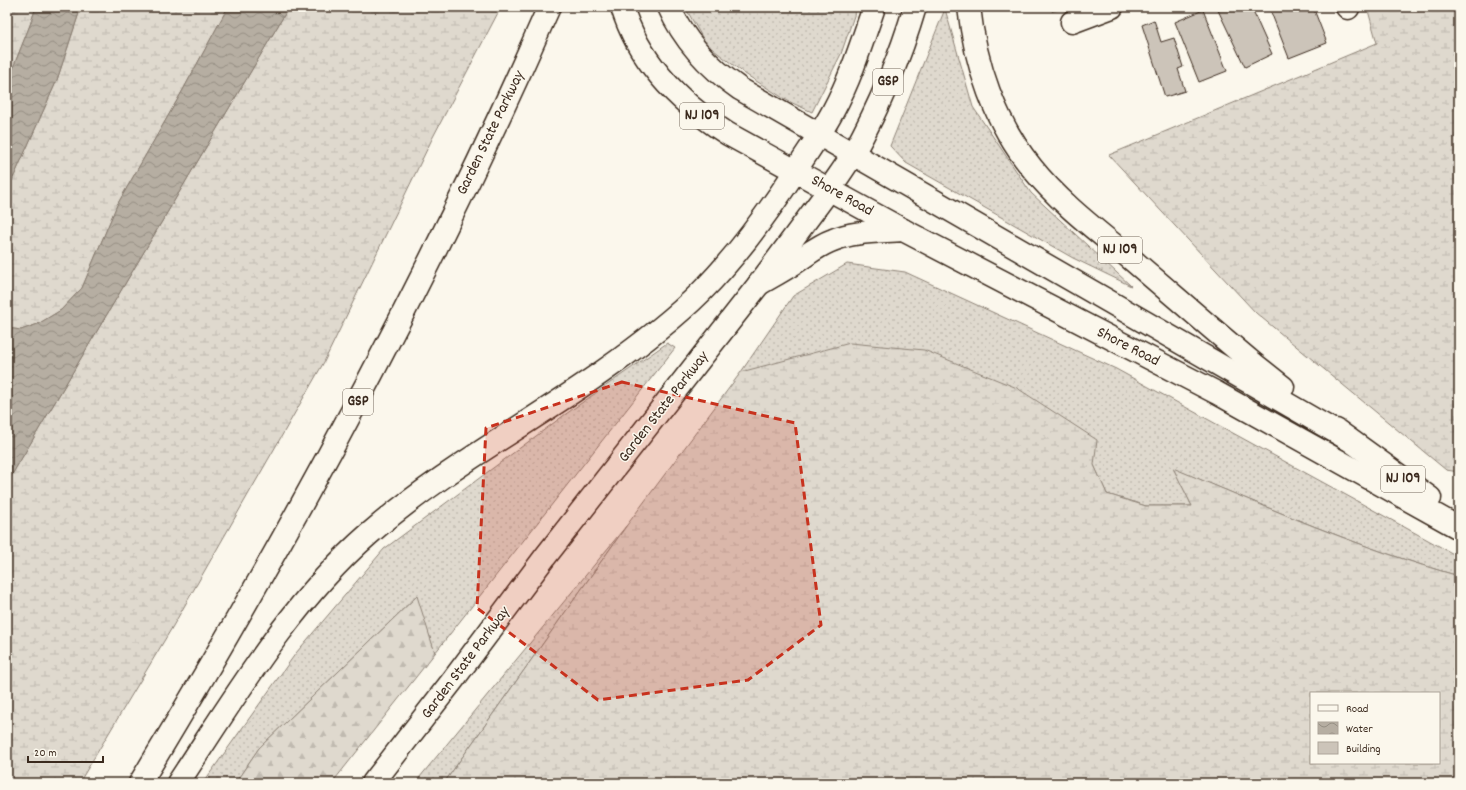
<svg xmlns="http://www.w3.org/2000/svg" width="1466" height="790" font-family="Dekko,sans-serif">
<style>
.grass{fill:url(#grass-dots);stroke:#8d8276}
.forest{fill:url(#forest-firs);stroke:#8d8276}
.wetland{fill:url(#wetland-marsh);stroke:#8d8276;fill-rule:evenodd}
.water{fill:url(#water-waves);stroke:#85796d}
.building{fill:#ccc4b9;stroke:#3b2a1e}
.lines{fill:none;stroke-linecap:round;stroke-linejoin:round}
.minor-casing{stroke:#3b2a1e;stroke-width:25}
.major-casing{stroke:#3b2a1e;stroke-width:25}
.highway-casing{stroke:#3b2a1e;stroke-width:25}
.minor{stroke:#fbf7ec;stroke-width:22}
.major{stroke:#fbf7ec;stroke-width:22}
.highway{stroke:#fbf7ec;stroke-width:22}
.marked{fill:#c8321e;fill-opacity:0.2;stroke:#c8321e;stroke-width:3;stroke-dasharray:8 5;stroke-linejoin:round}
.labels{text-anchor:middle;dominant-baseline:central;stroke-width:3;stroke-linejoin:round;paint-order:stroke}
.shield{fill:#fbf7ec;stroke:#75685c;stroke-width:1}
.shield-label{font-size:15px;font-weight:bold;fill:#3b2a1e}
.street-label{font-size:16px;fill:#3b2a1e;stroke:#fbf7ec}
</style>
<defs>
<pattern id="grass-dots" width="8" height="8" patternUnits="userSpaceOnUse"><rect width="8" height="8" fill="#dfd9ce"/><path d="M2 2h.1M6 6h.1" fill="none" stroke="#c0bab0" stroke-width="1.8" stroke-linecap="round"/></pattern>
<pattern id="forest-firs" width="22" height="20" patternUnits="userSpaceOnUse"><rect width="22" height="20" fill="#dfd9ce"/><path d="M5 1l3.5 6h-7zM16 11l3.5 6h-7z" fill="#c0bab0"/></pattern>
<pattern id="wetland-marsh" width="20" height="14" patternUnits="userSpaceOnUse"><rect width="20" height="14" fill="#dfd9ce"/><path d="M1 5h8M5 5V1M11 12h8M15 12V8" fill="none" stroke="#c0bab0"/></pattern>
<pattern id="water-waves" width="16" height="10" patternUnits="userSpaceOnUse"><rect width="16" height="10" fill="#b6aea2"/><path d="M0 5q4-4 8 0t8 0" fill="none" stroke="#958e83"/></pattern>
</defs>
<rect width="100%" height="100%" fill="#fbf7ec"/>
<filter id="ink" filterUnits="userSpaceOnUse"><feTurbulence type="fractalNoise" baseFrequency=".025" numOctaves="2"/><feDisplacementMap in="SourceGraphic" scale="8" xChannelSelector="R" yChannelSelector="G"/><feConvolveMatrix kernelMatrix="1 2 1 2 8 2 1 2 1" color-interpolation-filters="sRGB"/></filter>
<g filter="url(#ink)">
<!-- grass -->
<g class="grass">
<path d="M685 7H857L841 54 812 112 788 101 745 74 706 44Z"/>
<path d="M945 9 973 107 1031 193 1131 286 1073 258 906 163 890 146Z"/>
<path d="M847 264 905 272 1116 369 1459 557V576C1361 549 1268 507 1174 469L1192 506H1146L1107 494 1094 465 741 372 793 296Z"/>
<path d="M667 343 675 348 435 653 416 597 259 748 235 783H203L296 653 384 549 563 416Z"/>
<path d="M627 525 444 783H415Z"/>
</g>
<!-- forest -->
<path class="forest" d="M417 596 435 653 332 783H235L259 748Z"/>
<!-- wetland -->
<g class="wetland">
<path d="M7 7H36L30 25 7 83Z"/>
<path d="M81 7H228L183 90 117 205 82 288 61 310 38 324 21 330 7 328V190L15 174 57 80Z"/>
<path d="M289 7H501L433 137 324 362 173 626 79 783H7V483Z"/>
<path d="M1367 7H1459V472L1446 470 1256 313 1109 155 1377 43Z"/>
<path d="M850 343 924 350 1017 388 1097 440 1094 465 1107 494 1146 506H1192L1173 468C1267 507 1361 549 1459 576V783H444L627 525 741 372ZM1311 693H1439V763H1311Z"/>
</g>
<!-- water -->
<g class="water">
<path d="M36 7H81L57 80 15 174 7 190V83L30 25Z"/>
<path d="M228 7H289L7 483V328L21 330 38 324 61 310 82 288 117 205 183 90Z"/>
</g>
<!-- building -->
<g class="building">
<path d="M1051 7H1068L1052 11Z"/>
<path d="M1219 7H1251L1272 54 1245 67 1217 8Z"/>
<path d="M1269 7H1313L1327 43 1289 58Z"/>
<path d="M1203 10 1227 71 1199 82 1175 22Z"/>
<path d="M1154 20 1161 42 1174 38 1183 67 1178 69 1185 91 1165 97 1142 25Z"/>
</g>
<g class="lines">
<defs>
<g id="minor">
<path d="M1347 7 1348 8"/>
<path d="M1072 22 1112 7"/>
</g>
<g id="major">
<path d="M622 7C639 62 681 104 728 134L903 230"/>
<path d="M829 190C837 178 846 166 853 154 879 107 900 58 915 7"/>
</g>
<g id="highway">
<path d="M669 7C684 41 710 68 740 89L1348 439"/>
<path d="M969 7C975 64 995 123 1032 168 1059 202 1096 230 1130 258 1171 293 1212 329 1254 364L1283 387"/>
<path d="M759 284C771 277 784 270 796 262 808 254 819 245 833 240 854 231 880 232 903 230L1217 393 1459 528"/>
<path d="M1336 430 1430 498"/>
<path d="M140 783C292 533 431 275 549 7"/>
<path d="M178 783C235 697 291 602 369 534 440 472 525 426 602 372 636 348 671 322 701 292 737 256 768 213 796 170 808 151 822 132 833 111 851 78 862 42 874 7"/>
<path d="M373 783 453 680 545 557 759 284 829 190"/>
</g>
</defs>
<!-- minor casing -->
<use href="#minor" class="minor-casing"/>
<!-- major casing -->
<use href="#major" class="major-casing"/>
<!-- highway casing -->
<use href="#highway" class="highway-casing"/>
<!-- minor -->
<use href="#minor" class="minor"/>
<!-- major -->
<use href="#major" class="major"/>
<!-- highway -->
<use href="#highway" class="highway"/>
</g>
</g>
<!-- marked area -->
<path class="marked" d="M622 382 795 423 821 625 748 680 598 700 477 608 486 428Z"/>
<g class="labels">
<!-- shield labels -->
<g class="shield">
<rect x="873" y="69" width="30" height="26" rx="3"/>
<rect x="680" y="103" width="44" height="26" rx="3"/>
<rect x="1098" y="237" width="44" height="26" rx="3"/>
<rect x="343" y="389" width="30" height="26" rx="3"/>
<rect x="1381" y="466" width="44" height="26" rx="3"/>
</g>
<g class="shield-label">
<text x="888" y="82">GSP</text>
<text x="702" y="116">NJ 109</text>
<text x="1120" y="250">NJ 109</text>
<text x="358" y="402">GSP</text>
<text x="1403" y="479">NJ 109</text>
</g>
<!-- street labels -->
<g class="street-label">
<text transform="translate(491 133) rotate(-64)">Garden State Parkway</text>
<text transform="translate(842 196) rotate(29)">Shore Road</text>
<text transform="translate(1128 347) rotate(27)">Shore Road</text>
<text transform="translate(664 407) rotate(-52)">Garden State Parkway</text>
<text transform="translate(466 663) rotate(-53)">Garden State Parkway</text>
</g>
</g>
<!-- margin -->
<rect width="1466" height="790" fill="none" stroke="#fbf7ec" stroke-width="24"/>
<rect x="12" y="12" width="1442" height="766" fill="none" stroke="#3b2a1e" stroke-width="1.5" filter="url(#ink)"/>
<!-- legend -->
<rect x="1310" y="692" width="130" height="72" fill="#fbf7ec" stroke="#aea59a"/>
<rect x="1318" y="705" width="20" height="6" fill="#fbf7ec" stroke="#aea59a"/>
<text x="1346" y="712" font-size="12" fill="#3b2a1e">Road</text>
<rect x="1318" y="722" width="20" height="12" fill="url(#water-waves)" stroke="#aea59a"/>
<text x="1346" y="732" font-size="12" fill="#3b2a1e">Water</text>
<rect x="1318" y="742" width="20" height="12" fill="#ccc4b9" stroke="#aea59a"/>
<text x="1346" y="752" font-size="12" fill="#3b2a1e">Building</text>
<!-- scale -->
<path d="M28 756v6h75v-6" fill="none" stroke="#3b2a1e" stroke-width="2"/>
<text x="34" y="756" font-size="12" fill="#3b2a1e" stroke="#fbf7ec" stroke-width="3" paint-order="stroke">20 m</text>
</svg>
